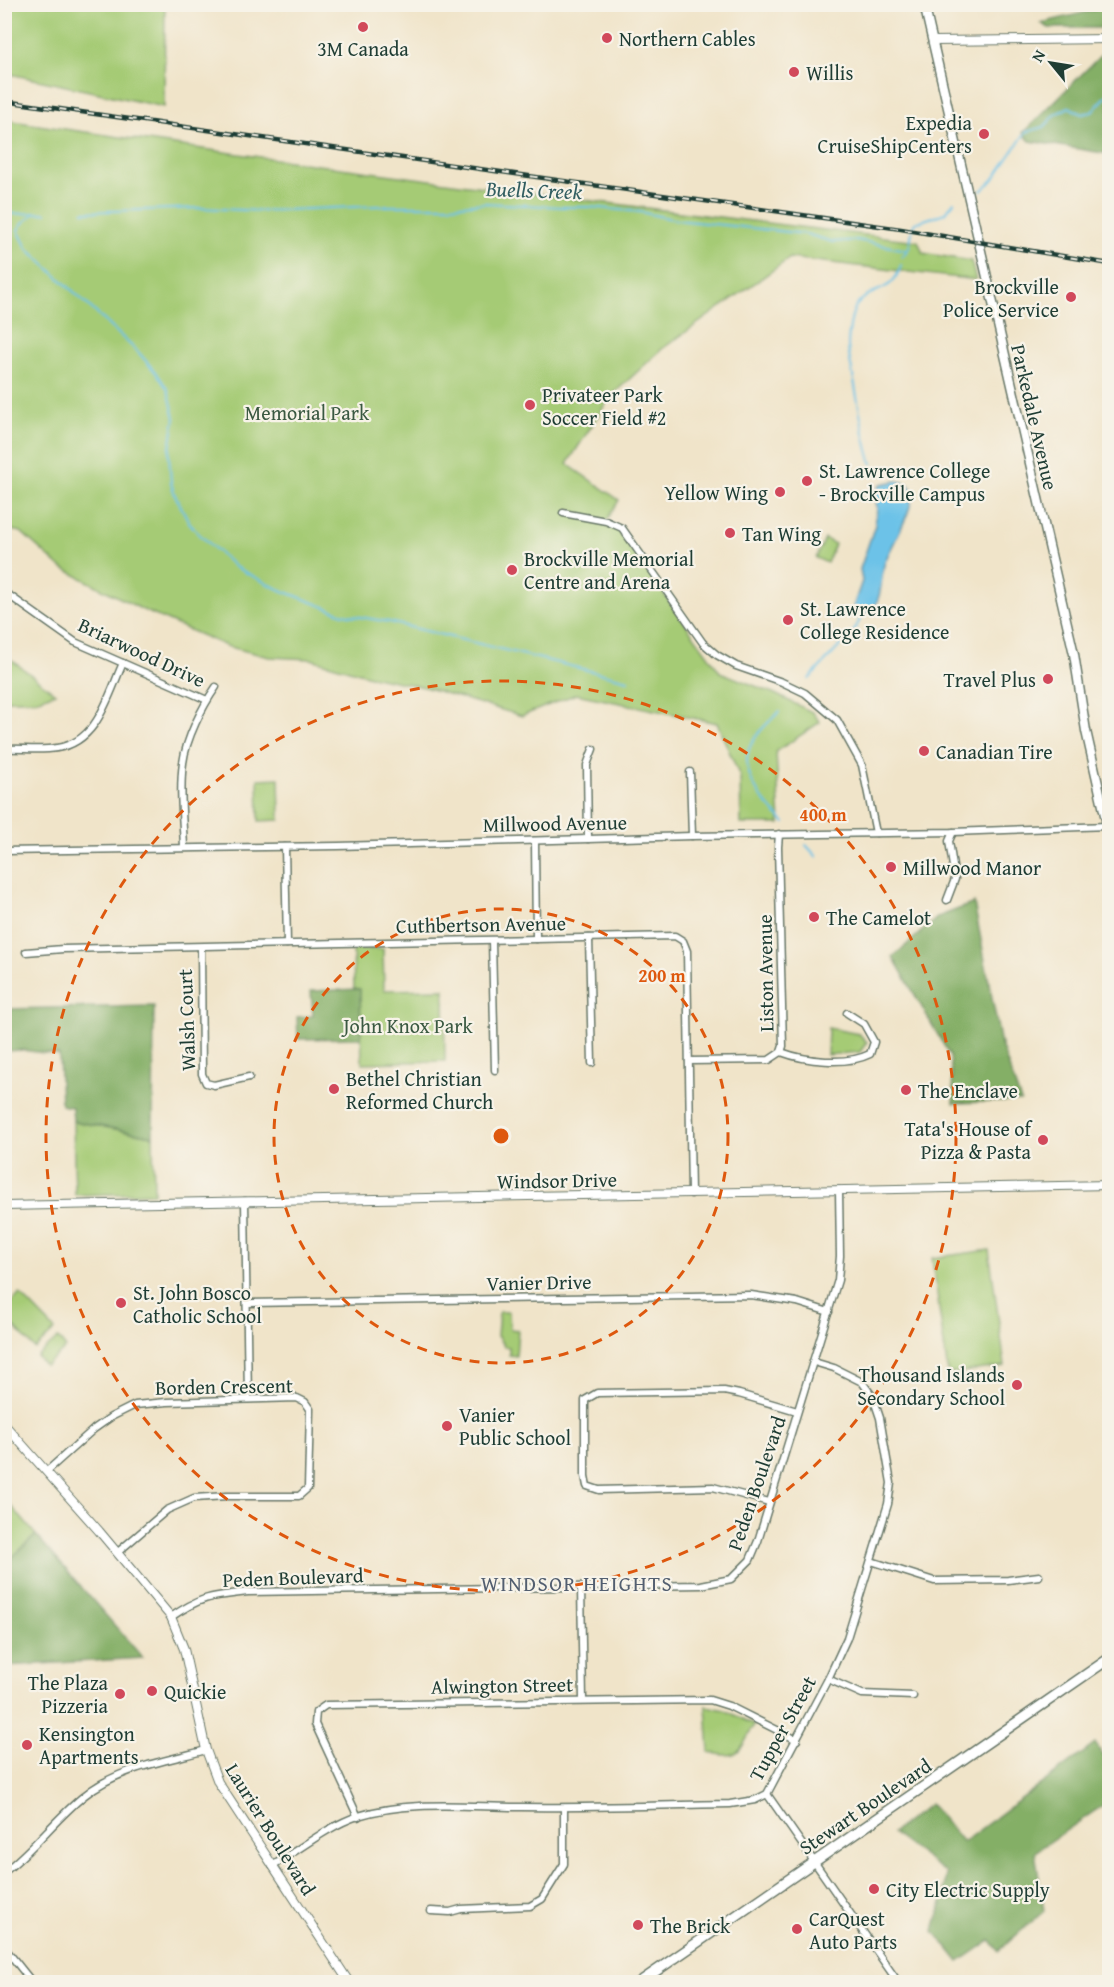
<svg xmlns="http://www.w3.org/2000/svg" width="1114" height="1987" font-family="'Gentium Book Plus',serif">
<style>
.green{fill:#a5cb75;stroke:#628454;stroke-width:1.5}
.forest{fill:#84af66;stroke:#52764d;stroke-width:1.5}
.water{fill:#6cc2e8;stroke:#46808e;stroke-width:1.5}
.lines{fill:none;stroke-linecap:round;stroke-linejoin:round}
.stream{stroke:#6cc2e8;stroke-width:2}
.minor-casing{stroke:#687768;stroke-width:9}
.tertiary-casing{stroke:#687768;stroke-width:10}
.secondary-casing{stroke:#687768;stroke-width:11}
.primary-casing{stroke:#687768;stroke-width:12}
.minor{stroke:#fff;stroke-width:6}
.tertiary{stroke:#fff;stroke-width:8}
.secondary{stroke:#fff;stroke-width:8}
.primary{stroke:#fff;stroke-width:9}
.rail-casing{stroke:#1f3d34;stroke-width:4.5}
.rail{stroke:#f7f3e8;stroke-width:2;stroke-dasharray:7;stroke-linecap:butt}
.ring{fill:none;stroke:#de580e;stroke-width:3;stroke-dasharray:10 8}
.poi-dot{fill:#d1495b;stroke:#f7f3e8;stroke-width:2}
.labels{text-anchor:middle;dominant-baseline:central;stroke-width:4.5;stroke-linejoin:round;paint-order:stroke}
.poi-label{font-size:20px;fill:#1f3d34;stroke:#f7f3e8;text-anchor:start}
.park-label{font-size:20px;fill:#3a5941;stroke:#f7f3e8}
.street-label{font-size:20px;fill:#1f3d34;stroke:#f7f3e8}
.water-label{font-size:21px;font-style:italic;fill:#325e61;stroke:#f7f3e8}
.neighbourhood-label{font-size:21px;letter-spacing:1.5px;fill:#535f70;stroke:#f7f3e8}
.centre{fill:#de580e;stroke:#f7f3e8;stroke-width:3}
.ring-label{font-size:18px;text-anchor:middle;font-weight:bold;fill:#de580e;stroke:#f7f3e8;stroke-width:4.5;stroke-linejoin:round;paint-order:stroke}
</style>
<rect width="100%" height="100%" fill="#f7f3e8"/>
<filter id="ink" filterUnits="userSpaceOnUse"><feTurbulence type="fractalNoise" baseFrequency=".0167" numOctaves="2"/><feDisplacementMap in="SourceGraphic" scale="12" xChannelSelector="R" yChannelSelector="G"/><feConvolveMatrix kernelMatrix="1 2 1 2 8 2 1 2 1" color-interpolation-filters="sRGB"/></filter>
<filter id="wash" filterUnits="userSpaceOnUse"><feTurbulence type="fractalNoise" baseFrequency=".008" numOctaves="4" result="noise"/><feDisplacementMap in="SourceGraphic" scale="24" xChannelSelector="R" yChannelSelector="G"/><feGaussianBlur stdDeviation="1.35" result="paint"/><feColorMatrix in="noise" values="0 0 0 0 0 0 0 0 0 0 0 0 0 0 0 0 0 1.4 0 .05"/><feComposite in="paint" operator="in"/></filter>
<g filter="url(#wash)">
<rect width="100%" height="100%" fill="#f0e4c9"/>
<!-- green -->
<g class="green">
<path d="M5 4 165 5 164 107 5 73Z"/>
<path d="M5 120C308 166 613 205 918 241L923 253 971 261 976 280 790 258 662 349 610 397 567 464 619 500 606 522 618 530 720 672 773 693 812 712 820 722 776 752 780 824H741L740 777 717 723 576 694 522 716 424 687 370 676 311 659 269 657 226 646 143 610 60 567 21 532 5 529Z"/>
<path d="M825 539 835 544 827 563 816 558Z"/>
<path d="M5 655 55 693 36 700H5Z"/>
<path d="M279 778 280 820 259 821 258 779Z"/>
<path d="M353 949H383L384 990 444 989 445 1061 362 1063 360 989H354Z"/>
<path d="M828 1028 859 1034 867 1042 860 1052 827 1055Z"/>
<path d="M73 1121 153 1136 154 1193 75 1195Z"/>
<path d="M989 1250 1005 1366 948 1374 932 1258Z"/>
<path d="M20 1294 55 1330 35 1349 5 1317V1309Z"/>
<path d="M499 1312H509L510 1329 518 1330 516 1356 509 1355V1347L504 1346 497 1336Z"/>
<path d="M58 1338 66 1348 45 1366 37 1356Z"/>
<path d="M5 1499 36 1535 5 1564Z"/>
<path d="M706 1706 725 1710 754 1725C740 1750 740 1761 709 1752Z"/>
</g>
<!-- forest -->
<g class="forest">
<path d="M1094 5H1109V28H1049L1041 23 1095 10Z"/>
<path d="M1105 51H1110L1109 154 1030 141 1023 133Z"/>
<path d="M974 903 1001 1045 1021 1101 954 1103 950 1056 893 957 938 917Z"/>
<path d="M360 989 361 1038 298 1039 297 1017 313 1016 311 991Z"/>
<path d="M154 1006 153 1136 73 1121 72 1107 61 1105 59 1055 22 1050 5 1051V1009Z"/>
<path d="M36 1535 143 1658 5 1666V1564Z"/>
<path d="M1095 1744 1109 1761V1801L1035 1852 1044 1911 998 1951 991 1940 959 1962 934 1931 943 1899 946 1873 892 1833 930 1804 963 1842Z"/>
</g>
<!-- water -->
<path class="water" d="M896 481C903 482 912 483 912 493 914 509 891 546 885 562 880 577 883 594 874 607 871 610 866 613 863 615L853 607 862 581 860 569 875 525 877 508 875 495 881 484Z"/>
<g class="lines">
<!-- stream -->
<g class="stream">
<path d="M981 191 993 180 1026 132 1044 127 1056 114 1069 107 1082 114 1092 112 1110 92"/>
<path d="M83 212 200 208 262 211 377 206H450L485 203 563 207H590L640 212 677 220 806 234 833 242 857 240 906 250"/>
<path d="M35 213 22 224 18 230 27 248 139 353 158 375 168 390 175 418 169 454 171 483 175 495 189 522 198 533 235 567 278 589 343 614 389 622 628 680"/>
<path d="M4 214 46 213"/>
<path d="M902 257 909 248 913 226 915 223 945 213 954 202"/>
<path d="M872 464C864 440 861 416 856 392 854 377 849 361 848 346 848 337 851 313 856 306 873 284 892 296 901 265"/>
<path d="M809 679 854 631 863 614"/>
<path d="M779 712C770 721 759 730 753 741 734 770 764 803 785 823"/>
<path d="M806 845 817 857"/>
</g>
</g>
</g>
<g filter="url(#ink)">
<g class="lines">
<defs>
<g id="minor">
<path d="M563 513 606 521 622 528 703 643 717 655 736 666 782 682 805 693 837 720 862 765 876 833"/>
<path d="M4 595 10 596 75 642 207 700"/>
<path d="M4 749C21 748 40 751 57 748 98 742 108 696 123 663"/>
<path d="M690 772 692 836"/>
<path d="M588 839 587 765 593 749"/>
<path d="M535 841 536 939"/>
<path d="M184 847C183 820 179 791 183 763 186 739 202 707 216 687"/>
<path d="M285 847 287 944"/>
<path d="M4 851 338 846 692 836 953 832 1107 826"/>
<path d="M947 900 955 879 949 841 953 832"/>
<path d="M589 938 592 1063"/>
<path d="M492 941 495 1070"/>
<path d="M201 947 202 1074 206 1083 214 1085 249 1077"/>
<path d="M26 952 63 949 675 936 683 941 687 951 691 1194"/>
<path d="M781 1052C805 1061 846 1066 870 1054L874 1042 864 1024 847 1013"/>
<path d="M689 1061 769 1060 781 1052 783 1046 778 847 779 834"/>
<path d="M245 1201 248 1399"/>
<path d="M248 1303 751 1295 797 1302 829 1312"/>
<path d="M47 1471 94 1429 111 1417 135 1405 167 1402 297 1398 305 1402 310 1409 308 1488 299 1496H227L194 1498 167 1510 118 1552"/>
<path d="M769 1502 713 1487 599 1490 587 1486 585 1476V1400L597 1393 724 1391 739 1394 797 1411"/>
<path d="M871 1561 934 1581 1008 1580 1039 1576"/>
<path d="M581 1587 583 1700"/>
<path d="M171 1617C202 1596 212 1596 248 1592L701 1585 731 1579 750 1560 758 1541 838 1280 840 1256 839 1190"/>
<path d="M828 1679 862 1694 913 1696"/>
<path d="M767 1794 898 1982"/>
<path d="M358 1817 315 1724 316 1712 326 1705 710 1700 729 1706 797 1740"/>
<path d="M272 1866C299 1850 328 1826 358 1816 409 1800 469 1807 521 1807 591 1808 661 1805 730 1804L755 1800 767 1794 828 1679 847 1638 888 1504 891 1483 880 1418 873 1397 862 1382 834 1368 814 1362"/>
<path d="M4 1872C34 1849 56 1818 85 1795 118 1768 166 1761 206 1750"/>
<path d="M431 1911 450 1912 461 1909 530 1906 542 1899 564 1864V1808"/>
<path d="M4 1947 32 1982"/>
</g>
<g id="tertiary">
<path d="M933 41 1110 39"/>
<path d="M4 1206 1110 1185"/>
<path d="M4 1424 99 1531 171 1617 184 1649 206 1750 218 1782 349 1982"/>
</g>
<path id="secondary" d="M924 4 1074 654 1086 731 1110 837"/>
<path id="primary" d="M640 1982 1110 1658"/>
</defs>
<!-- minor casing -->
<use href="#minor" class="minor-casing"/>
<!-- tertiary casing -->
<use href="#tertiary" class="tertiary-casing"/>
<!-- secondary casing -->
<use href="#secondary" class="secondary-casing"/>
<!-- primary casing -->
<use href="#primary" class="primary-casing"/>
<!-- minor -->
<use href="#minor" class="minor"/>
<!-- tertiary -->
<use href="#tertiary" class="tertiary"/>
<!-- secondary -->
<use href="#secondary" class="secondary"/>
<!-- primary -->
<use href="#primary" class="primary"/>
<defs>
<path id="rail" d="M4 101 901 229 1110 264"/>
</defs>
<!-- rail casing -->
<use href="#rail" class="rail-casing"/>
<!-- rail -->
<use href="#rail" class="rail"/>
</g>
</g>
<!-- distance rings -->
<g class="ring">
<circle cx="501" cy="1136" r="227"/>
<circle cx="501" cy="1136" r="455"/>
</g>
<!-- markers -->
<g class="poi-dot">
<circle cx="363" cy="27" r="6"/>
<circle cx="607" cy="38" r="6"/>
<circle cx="794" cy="72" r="6"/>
<circle cx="984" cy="134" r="6"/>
<circle cx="1071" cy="297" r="6"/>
<circle cx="530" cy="405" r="6"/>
<circle cx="807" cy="481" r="6"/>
<circle cx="780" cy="492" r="6"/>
<circle cx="730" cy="533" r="6"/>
<circle cx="512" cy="570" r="6"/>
<circle cx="788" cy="620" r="6"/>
<circle cx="1048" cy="679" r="6"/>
<circle cx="924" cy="751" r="6"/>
<circle cx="891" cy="867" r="6"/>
<circle cx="814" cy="917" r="6"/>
<circle cx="334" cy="1089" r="6"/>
<circle cx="906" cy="1090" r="6"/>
<circle cx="1043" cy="1140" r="6"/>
<circle cx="121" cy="1303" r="6"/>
<circle cx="1017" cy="1385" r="6"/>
<circle cx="447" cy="1426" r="6"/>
<circle cx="152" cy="1691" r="6"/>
<circle cx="120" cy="1694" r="6"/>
<circle cx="27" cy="1745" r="6"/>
<circle cx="874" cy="1889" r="6"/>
<circle cx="638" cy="1925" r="6"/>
<circle cx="797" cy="1929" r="6"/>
</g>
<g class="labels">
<!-- poi labels -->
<g class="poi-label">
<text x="619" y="38">Northern Cables</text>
<text x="363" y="48" text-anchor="middle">3M Canada</text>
<text x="806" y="72">Willis</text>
<text x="972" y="122" text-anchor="end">Expedia<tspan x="972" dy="23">CruiseShipCenters</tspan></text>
<text x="1059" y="286" text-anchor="end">Brockville<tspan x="1059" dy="23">Police Service</tspan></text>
<text x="542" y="394">Privateer Park<tspan x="542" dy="23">Soccer Field #2</tspan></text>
<text x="819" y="470">St. Lawrence College<tspan x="819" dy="23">- Brockville Campus</tspan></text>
<text x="768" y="492" text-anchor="end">Yellow Wing</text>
<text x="742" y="533">Tan Wing</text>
<text x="524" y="558">Brockville Memorial<tspan x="524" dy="23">Centre and Arena</tspan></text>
<text x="800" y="608">St. Lawrence<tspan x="800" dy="23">College Residence</tspan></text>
<text x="1036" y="679" text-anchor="end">Travel Plus</text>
<text x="936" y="751">Canadian Tire</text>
<text x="903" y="867">Millwood Manor</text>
<text x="826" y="917">The Camelot</text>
<text x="346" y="1078">Bethel Christian<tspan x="346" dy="23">Reformed Church</tspan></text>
<text x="918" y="1090">The Enclave</text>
<text x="1031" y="1128" text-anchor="end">Tata's House of<tspan x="1031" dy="23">Pizza &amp; Pasta</tspan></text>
<text x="133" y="1292">St. John Bosco<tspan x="133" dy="23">Catholic School</tspan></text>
<text x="1005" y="1374" text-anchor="end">Thousand Islands<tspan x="1005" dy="23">Secondary School</tspan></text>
<text x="459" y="1414">Vanier<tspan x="459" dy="23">Public School</tspan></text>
<text x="108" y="1682" text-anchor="end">The Plaza<tspan x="108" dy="23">Pizzeria</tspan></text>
<text x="164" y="1691">Quickie</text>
<text x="39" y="1733">Kensington<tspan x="39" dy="23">Apartments</tspan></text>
<text x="886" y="1889">City Electric Supply</text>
<text x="809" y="1918">CarQuest<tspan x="809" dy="23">Auto Parts</tspan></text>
<text x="650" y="1925">The Brick</text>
</g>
<!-- park labels -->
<g class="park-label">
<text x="307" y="412">Memorial Park</text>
<text x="408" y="1025">John Knox Park</text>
</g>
<!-- street labels -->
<g class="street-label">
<text transform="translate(1035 417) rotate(77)">Parkedale Avenue</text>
<text transform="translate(142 652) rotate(25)">Briarwood Drive</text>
<text transform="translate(555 823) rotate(-1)">Millwood Avenue</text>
<text transform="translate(481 924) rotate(-1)">Cuthbertson Avenue</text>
<text transform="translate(765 973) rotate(-91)">Liston Avenue</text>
<text transform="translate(186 1020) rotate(-92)">Walsh Court</text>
<text transform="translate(557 1180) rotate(-1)">Windsor Drive</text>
<text transform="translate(539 1282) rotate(-1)">Vanier Drive</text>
<text transform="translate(224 1386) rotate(-1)">Borden Crescent</text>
<text transform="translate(756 1483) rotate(-71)">Peden Boulevard</text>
<text transform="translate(293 1577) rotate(-2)">Peden Boulevard</text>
<text transform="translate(502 1685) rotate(-1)">Alwington Street</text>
<text transform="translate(782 1728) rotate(-61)">Tupper Street</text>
<text transform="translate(865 1806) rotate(-34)">Stewart Boulevard</text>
<text transform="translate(271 1829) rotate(58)">Laurier Boulevard</text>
</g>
<!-- water labels -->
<g class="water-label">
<text transform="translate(534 190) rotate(2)">Buells Creek</text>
</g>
<!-- neighbourhood labels -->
<g class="neighbourhood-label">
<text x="577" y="1583">WINDSOR HEIGHTS</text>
</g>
</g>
<circle cx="501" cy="1136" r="9" class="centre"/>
<g class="ring-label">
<text x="823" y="821">400 m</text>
<text x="662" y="982">200 m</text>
</g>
<!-- margin -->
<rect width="1114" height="1987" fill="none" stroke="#f7f3e8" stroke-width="24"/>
<!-- north arrow -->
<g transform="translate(1051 63) rotate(300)" stroke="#f7f3e8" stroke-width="4.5" paint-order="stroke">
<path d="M0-4.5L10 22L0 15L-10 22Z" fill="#1f3d34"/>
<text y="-9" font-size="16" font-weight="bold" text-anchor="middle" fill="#1f3d34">N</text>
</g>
</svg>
